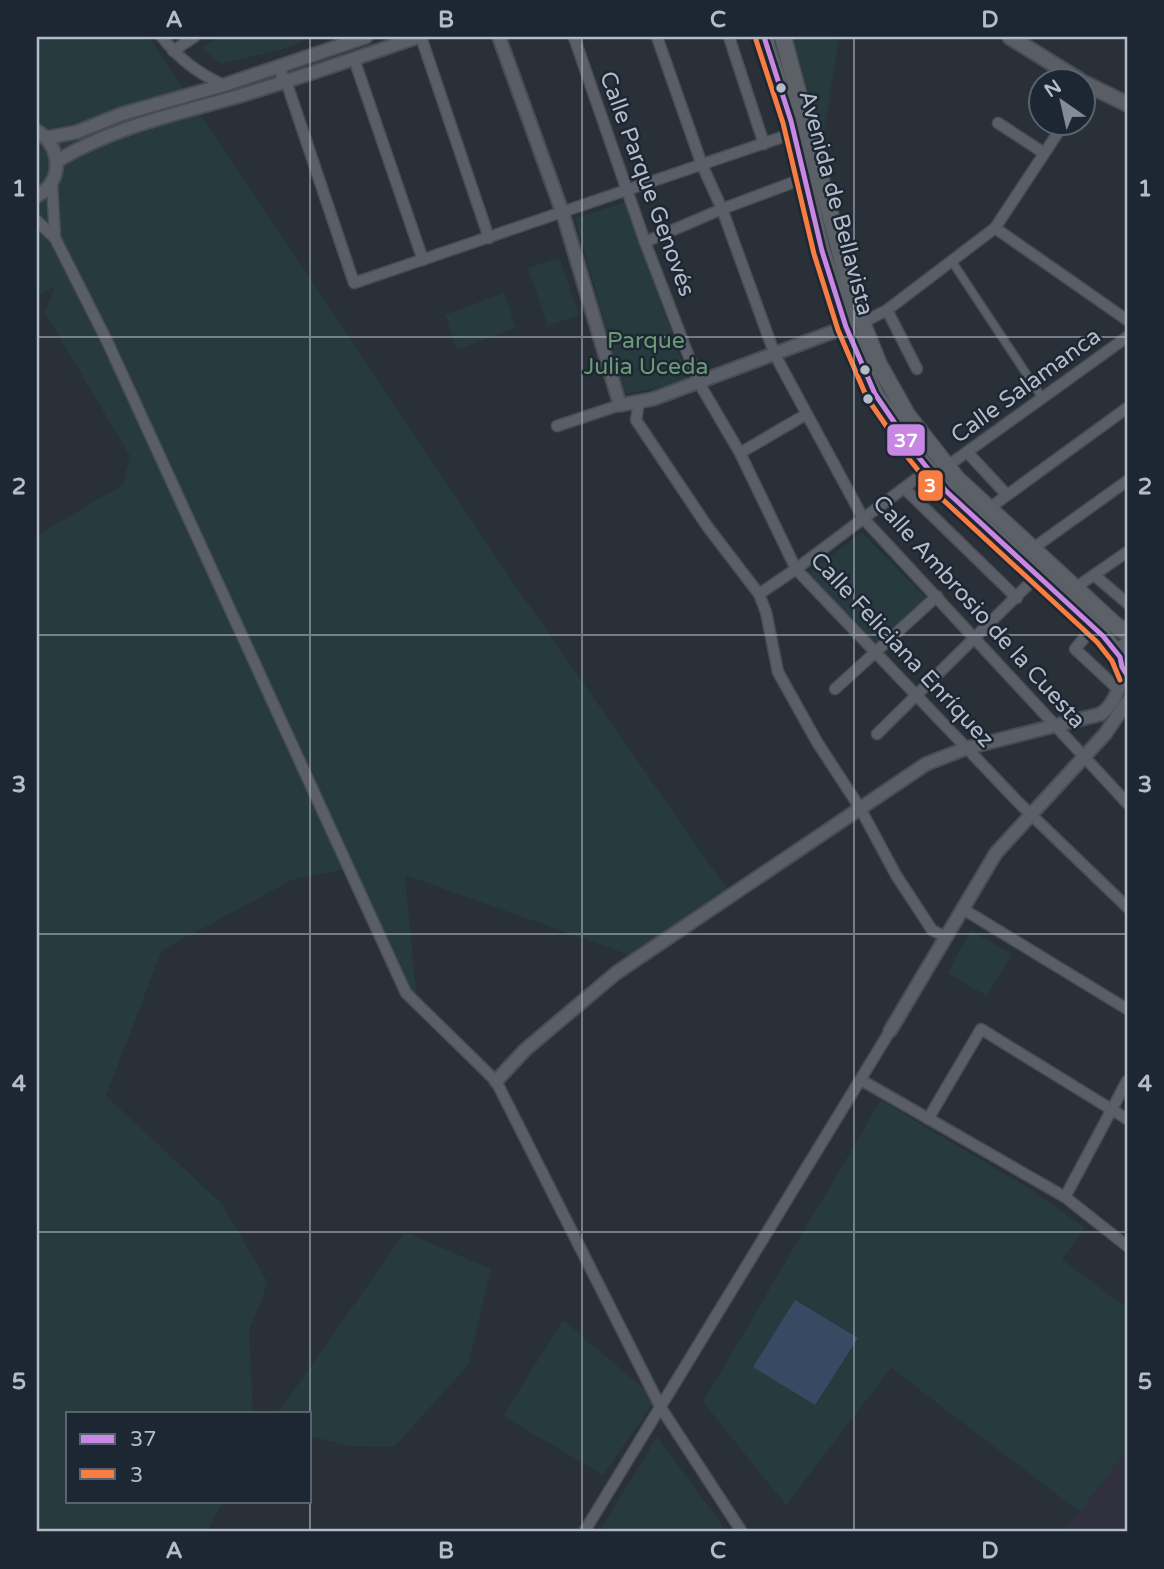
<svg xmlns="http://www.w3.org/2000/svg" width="1164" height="1569" font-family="'Varela Round',sans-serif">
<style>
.medical{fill:#31303e}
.green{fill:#273a3e}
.water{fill:#384963}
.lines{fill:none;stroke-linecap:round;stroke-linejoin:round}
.pedestrian-casing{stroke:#484c53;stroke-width:10}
.minor-casing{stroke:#484c53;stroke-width:13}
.tertiary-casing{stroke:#484c53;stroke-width:16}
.secondary-casing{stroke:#484c53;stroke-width:18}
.primary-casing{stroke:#484c55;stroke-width:19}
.pedestrian{stroke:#5a5e66;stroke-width:7}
.minor{stroke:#5a5e66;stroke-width:10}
.tertiary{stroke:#5a5e66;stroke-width:12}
.secondary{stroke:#595d64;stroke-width:14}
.primary{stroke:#5c6168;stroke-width:16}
.bus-1-casing{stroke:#1d2633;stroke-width:10}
.bus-2-casing{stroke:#1d2633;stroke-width:10}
.bus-1{stroke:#c787e3;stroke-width:5}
.bus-2{stroke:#f77d43;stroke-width:5}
.grid{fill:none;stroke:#b4bcc9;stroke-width:2;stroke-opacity:0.55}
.bus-dot{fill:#b4bcc9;stroke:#1d2633;stroke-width:2.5}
.labels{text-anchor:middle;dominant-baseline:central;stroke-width:5;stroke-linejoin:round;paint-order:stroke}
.street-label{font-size:23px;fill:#b4bcc9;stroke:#1d2633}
.park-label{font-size:23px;fill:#6b9a76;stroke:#1d2633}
.line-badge{stroke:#1d2633;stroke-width:2.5}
.badge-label{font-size:19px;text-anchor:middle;font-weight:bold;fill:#fff}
.neatline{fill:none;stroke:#b4bcc9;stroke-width:2.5}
.grid-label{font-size:23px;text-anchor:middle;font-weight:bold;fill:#b4bcc9}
</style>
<rect width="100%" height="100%" fill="#2a3038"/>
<!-- medical -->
<path class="medical" d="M1127 1449V1532H1063Z"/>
<!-- green -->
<g class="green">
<path d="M37 37H149L508 575 731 895 638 958 405 875 417 1003 350 868 292 880 162 950 106 1096 222 1204 268 1283 249 1330 253 1413H68V1501H223L207 1532H37V535L123 485 130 456 45 313 55 287 37 295Z"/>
<path d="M219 37H313L282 49 221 64 202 48Z"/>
<path d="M789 37H839L824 132H817Z"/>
<path d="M625 202 689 382 625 394 575 218Z"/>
<path d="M559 258 579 315 548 326 528 268Z"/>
<path d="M504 293 516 328 457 349 445 315Z"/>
<path d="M862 533 927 599 877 649 808 574Z"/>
<path d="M971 931 1012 954 987 996 947 973Z"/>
<path d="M881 1100 1033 1191 1085 1228 1062 1259 1127 1308V1450L1080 1512 891 1368 786 1505 703 1402Z"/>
<path d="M405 1232 491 1269 468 1365 394 1447 350 1446 310 1436V1413H278Z"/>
<path d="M563 1320 656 1399 603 1475 503 1416Z"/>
<path d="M657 1437 727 1532H599Z"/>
</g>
<!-- water -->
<path class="water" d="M795 1300 858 1338 815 1405 753 1367Z"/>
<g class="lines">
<defs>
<path id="pedestrian" d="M951 260 1043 399"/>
<g id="minor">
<path d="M162 37C179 59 198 74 224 85"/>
<path d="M421 37 489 238"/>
<path d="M574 37 645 242 699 383 740 453 796 569 1019 803 1127 907"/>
<path d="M657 37 702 165 722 209 775 355 863 518 1127 803"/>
<path d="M729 37 764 144"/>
<path d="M173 51 194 37"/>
<path d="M354 59 423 260"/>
<path d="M287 64 282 68 281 74 286 81 354 283 794 133"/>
<path d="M998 123 1044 153"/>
<path d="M52 184 55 238"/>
<path d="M37 221 55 238 107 341 406 993 496 1081 661 1408 742 1532"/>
<path d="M995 228 1127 320"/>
<path d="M645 242 722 209 805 178"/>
<path d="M887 310 917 369"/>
<path d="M862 323 887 310 995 228 1065 122"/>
<path d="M639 402 636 420 707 526 759 594 766 612 778 672 817 742 860 808 896 875 932 930 946 937"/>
<path d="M557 426 620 405"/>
<path d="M967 452 1007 495"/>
<path d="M740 453 805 415"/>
<path d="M946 467 1127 337"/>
<path d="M904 488 1017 598"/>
<path d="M988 509 1127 408"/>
<path d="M1032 549 1127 481"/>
<path d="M1094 575 1127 603"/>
<path d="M1075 588 1127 552"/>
<path d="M759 594 796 569 928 470"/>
<path d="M1085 637 1075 649 1119 690"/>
<path d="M835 689 937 596"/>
<path d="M877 734 1037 576"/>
<path d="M963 909 1127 1009"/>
<path d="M861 1080 1065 1197 1127 1246"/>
<path d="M928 1119 981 1029 1127 1119"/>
<path d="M1065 1197 1127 1081"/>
<path d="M584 1532 890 1031"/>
</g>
<g id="tertiary">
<path d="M499 37 563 214 620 405 653 399 846 327"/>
<path d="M37 131C62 147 64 181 37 196"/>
<path d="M46 138 77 132 122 114 224 85 366 37"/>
<path d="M57 161C113 127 177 114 239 96 299 78 359 57 418 37"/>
<path d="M890 1031 996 853 1105 734 1127 702"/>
<path d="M496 1081 525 1050 616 973 926 764 967 748 1101 714C1117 702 1120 686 1122 667"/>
</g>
<g id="secondary">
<path d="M1010 37 1079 80"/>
<path d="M1084 83 1127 104"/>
</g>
<g id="primary">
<path d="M764 37 791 121 822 251 846 327 875 394 916 454 946 491 1103 636 1120 657"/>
<path d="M783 37 853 300 879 365 907 415 957 479 1114 624 1127 633"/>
<path d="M1123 648 1120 662 1127 675"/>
</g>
</defs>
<!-- pedestrian casing -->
<use href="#pedestrian" class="pedestrian-casing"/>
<!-- minor casing -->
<use href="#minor" class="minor-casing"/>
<!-- tertiary casing -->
<use href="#tertiary" class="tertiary-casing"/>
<!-- secondary casing -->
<use href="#secondary" class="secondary-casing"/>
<!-- primary casing -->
<use href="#primary" class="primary-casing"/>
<!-- pedestrian -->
<use href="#pedestrian" class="pedestrian"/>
<!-- minor -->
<use href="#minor" class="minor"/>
<!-- tertiary -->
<use href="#tertiary" class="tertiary"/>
<!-- secondary -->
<use href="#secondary" class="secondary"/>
<!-- primary -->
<use href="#primary" class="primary"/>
<defs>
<path id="bus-1" d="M764 37 791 121 822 251 846 327 875 394 916 454 946 491 1103 636 1120 657 1122 667 1127 675"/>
<path id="bus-2" d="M756 40 783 123 814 254 838 330 867 398 909 459 940 497 1097 642 1112 661 1120 680"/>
</defs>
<!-- bus-1 casing -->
<use href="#bus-1" class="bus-1-casing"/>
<!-- bus-2 casing -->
<use href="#bus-2" class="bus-2-casing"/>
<!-- bus-1 -->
<use href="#bus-1" class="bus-1"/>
<!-- bus-2 -->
<use href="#bus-2" class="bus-2"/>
</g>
<!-- grid -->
<path class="grid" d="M310 37V1532M582 37V1532M854 37V1532M37 337H1127M37 635H1127M37 934H1127M37 1232H1127"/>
<!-- markers -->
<g class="bus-dot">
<circle cx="781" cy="88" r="6"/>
<circle cx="865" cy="370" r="6"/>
<circle cx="868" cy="399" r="6"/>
</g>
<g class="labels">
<!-- street labels -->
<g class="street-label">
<text transform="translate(647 184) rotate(70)">Calle Parque Genovés</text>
<text transform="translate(836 203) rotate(75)">Avenida de Bellavista</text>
<text transform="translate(1026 386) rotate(-36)">Calle Salamanca</text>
<text transform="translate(979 612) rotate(48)">Calle Ambrosio de la Cuesta</text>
<text transform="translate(902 650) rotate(47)">Calle Feliciana Enríquez</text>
</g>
<!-- park labels -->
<g class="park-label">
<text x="646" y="341">Parque<tspan x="646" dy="26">Julia Uceda</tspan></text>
</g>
</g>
<g class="line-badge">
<rect x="886" y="423" width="40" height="34" rx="7" fill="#c787e3"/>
<rect x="917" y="469" width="27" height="33" rx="7" fill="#f77d43"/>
</g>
<g class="badge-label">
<text x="906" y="447">37</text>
<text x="930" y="492">3</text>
</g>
<!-- border -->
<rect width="1164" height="1569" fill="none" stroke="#1d2633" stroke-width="77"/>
<!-- legend -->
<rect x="66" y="1412" width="245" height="91" fill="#1d2633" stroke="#59626f" stroke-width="2"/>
<rect x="80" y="1434" width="35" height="10" fill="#c787e3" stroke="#59626f" stroke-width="2"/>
<text x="130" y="1446" font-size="21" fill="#b4bcc9">37</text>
<rect x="80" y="1469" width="35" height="10" fill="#f77d43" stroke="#59626f" stroke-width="2"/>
<text x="130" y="1482" font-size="21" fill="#b4bcc9">3</text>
<!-- north arrow -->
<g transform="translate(1062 102) rotate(326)"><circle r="33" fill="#1d2633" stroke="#59626f" stroke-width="2"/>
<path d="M0-5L12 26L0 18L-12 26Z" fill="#848b96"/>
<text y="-10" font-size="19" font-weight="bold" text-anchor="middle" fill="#b4bcc9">N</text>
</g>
<rect x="38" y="38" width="1088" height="1492" class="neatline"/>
<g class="grid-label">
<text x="174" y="27">A</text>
<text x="446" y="27">B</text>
<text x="718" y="27">C</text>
<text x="990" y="27">D</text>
<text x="19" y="196">1</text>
<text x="1145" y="196">1</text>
<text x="19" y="494">2</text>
<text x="1145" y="494">2</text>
<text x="19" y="792">3</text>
<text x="1145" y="792">3</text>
<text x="19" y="1091">4</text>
<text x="1145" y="1091">4</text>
<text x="19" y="1389">5</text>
<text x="1145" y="1389">5</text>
<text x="174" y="1558">A</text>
<text x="446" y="1558">B</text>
<text x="718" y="1558">C</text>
<text x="990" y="1558">D</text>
</g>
</svg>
